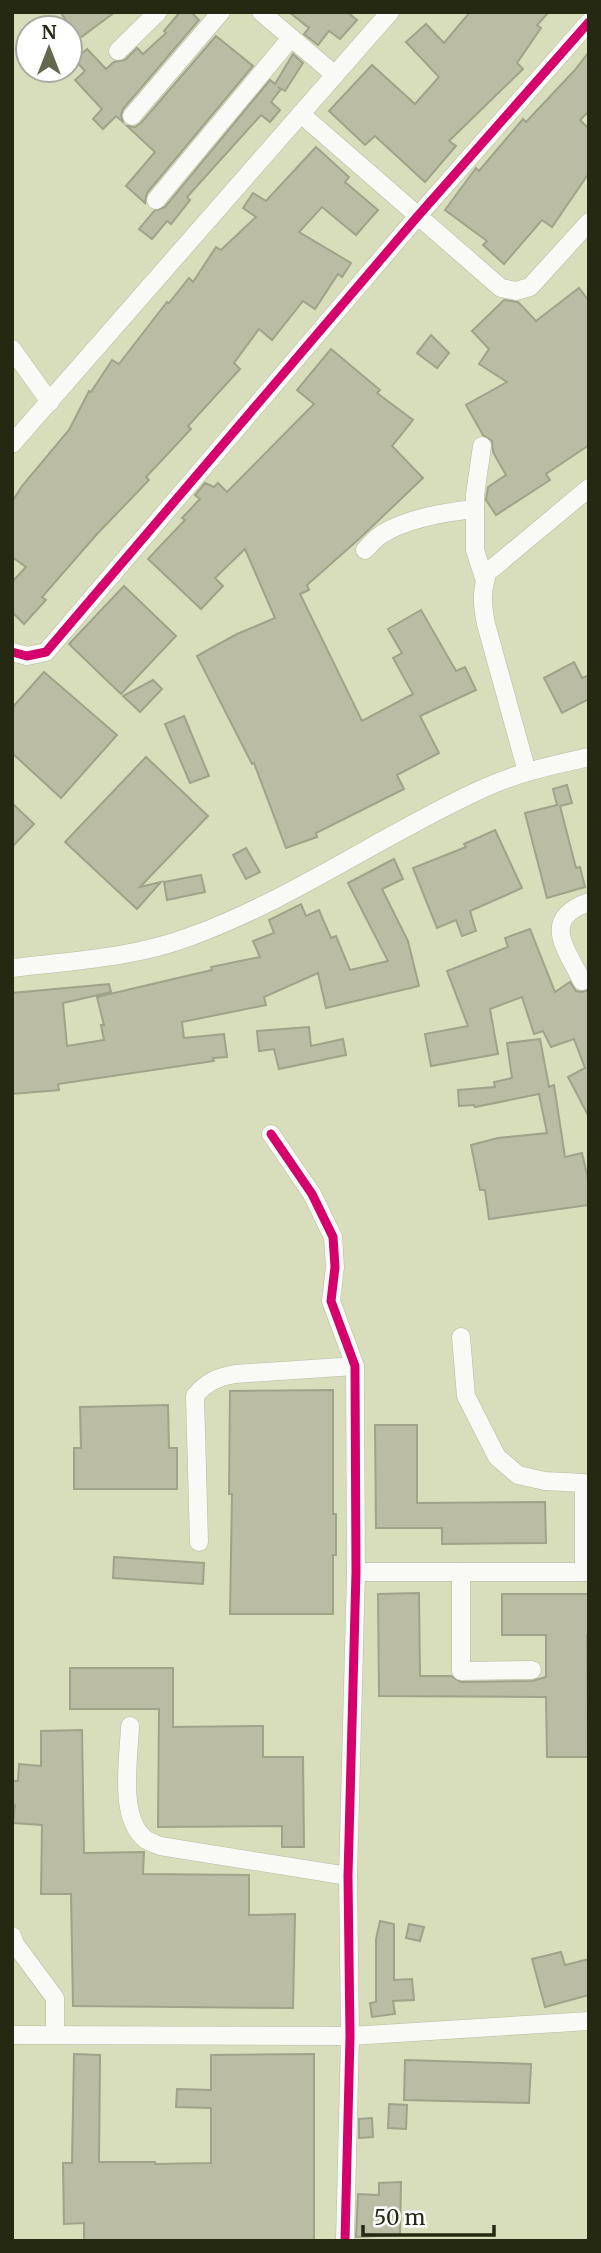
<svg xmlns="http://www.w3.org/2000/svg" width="601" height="2253" font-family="Merriweather,serif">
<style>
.building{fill:#babda4;stroke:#9fa389;stroke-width:2}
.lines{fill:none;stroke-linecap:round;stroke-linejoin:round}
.minor-casing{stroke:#b8bba2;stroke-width:19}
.minor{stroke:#f9faf5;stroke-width:18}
.cycleway-casing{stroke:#fff;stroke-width:13}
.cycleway{stroke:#d6006c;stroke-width:9}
</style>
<rect width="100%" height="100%" fill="#d8ddbc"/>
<!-- building -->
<g class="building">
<path d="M60 12H115L80 38Z"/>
<path d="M180 12H191L199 20 123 109 121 115 123 122 116 116 103 129 93 119 102 109 75 80 85 71 75 60 87 49 106 69 114 62 125 60 137 48 143 54 166 33 164 31Z"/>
<path d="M289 12H347L357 20 340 39 329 31 318 45 304 34 309 28Z"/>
<path d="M470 12H549L537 25 541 28 517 63 523 69 449 141 456 146 425 182 375 136 365 145 329 111 372 65 415 104 439 77 406 42 426 24 444 43Z"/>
<path d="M216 36 253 66 147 193 145 203 126 186 155 152 127 126 135 127 141 123Z"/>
<path d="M589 52V111L580 120 589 129V173L552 227 542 220 504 264 483 245 487 241 445 210 476 168 479 171 523 119 526 122 574 71Z"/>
<path d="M293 54 303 63 285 91 278 87 281 89 271 102 280 110 270 122 261 115 187 197 190 200 171 224 167 221 152 239 139 229 154 211 165 207 270 80 275 84Z"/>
<path d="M316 147 349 177 345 182 378 210 356 235 322 207 299 232 351 263 342 277 338 274 315 309 303 301 272 340 259 329 234 363 240 369 188 426 191 429 146 477 149 480 97 534 42 597 46 600 24 624 12 612V582L26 567 12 557V502L22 486 69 430 89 391 91 392 112 360 119 364 167 302 169 303 189 278 193 282 216 247 221 250 256 217 243 208 253 193 266 201Z"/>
<path d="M579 288 589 301V445L546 474 550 480 496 515 486 500 488 487 506 475 493 452 492 441 483 435 466 405 507 382 479 364 489 349 472 331 504 300 518 302 536 321Z"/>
<path d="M431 335 449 353 437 368 417 353Z"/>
<path d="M331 349 380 390 377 393 413 420 392 446 423 478 359 539 307 585 309 590 300 594 362 721 413 694 393 658 402 653 388 629 421 610 456 671 465 667 476 690 420 716 439 753 397 775 404 789 316 833 317 837 286 848 254 763 252 764 197 656 237 634 275 618 245 549 215 578 223 586 201 609 148 559 185 520 182 518 200 499 195 495 205 483 214 487 218 483 227 492 314 404 297 390Z"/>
<path d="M124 586 176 636 121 694 69 644Z"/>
<path d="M574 662 582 678 589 675V699L562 713 544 678Z"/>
<path d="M44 672 117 735 61 798 12 753V708Z"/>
<path d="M153 680 162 689 140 712 123 696Z"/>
<path d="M184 716 209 776 190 783 165 724Z"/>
<path d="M146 757 208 816 140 887 161 882 137 909 65 842Z"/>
<path d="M567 785 572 803 560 806 576 868 580 867 585 887 547 898 525 813 557 805 553 789Z"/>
<path d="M12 803 34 824 12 847Z"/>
<path d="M495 830 522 888 470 911 476 931 462 936 456 920 437 928 413 868 466 847 464 844Z"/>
<path d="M246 848 260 872 246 879 233 855Z"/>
<path d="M394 859 403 879 382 889 408 941 419 986 326 1008 318 973 264 997 266 1005 182 1022 184 1038 224 1034 227 1057 213 1058 214 1061 58 1084 59 1090 12 1094V993L109 984 111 992 63 1003 67 1046 104 1040 101 1025H104L97 997 212 970 211 967 260 957 253 941 274 933 269 920 301 904 306 916 319 910 331 938 336 936 350 970 388 961 348 883Z"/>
<path d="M201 875 205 892 167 900 164 882Z"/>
<path d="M530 929 555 992 570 982 576 991 582 992 589 990V1117L568 1077 585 1068 574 1039 551 1047 543 1031 534 1034 522 997 490 1009 498 1054 431 1066 425 1034 468 1026 447 971 508 947 505 938Z"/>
<path d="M309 1027 311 1046 343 1039 346 1055 279 1069 274 1049 259 1051 257 1031Z"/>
<path d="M540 1039 549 1087 554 1085 565 1157 582 1153 589 1183V1205L489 1219 485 1190H480L471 1145 498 1138 547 1133 539 1094 475 1107 474 1105 459 1106 458 1090 495 1087 494 1082 512 1078 507 1043Z"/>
<path d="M333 1390V1514H336V1555H333V1614H230L232 1494H229L230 1391Z"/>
<path d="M168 1405 169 1448H177V1489H74V1448H81L80 1407Z"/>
<path d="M375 1425H417V1503L545 1502 546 1543 442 1544V1528H376Z"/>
<path d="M114 1557 204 1563 203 1584 113 1578Z"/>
<path d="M419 1593 420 1676H451L461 1682 532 1681 546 1677V1635H502V1594H589V1635H587L588 1757H547L546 1697 379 1696 378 1594Z"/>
<path d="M70 1668H173V1727L263 1726V1757H303L304 1847H282V1826L158 1827 159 1709H70Z"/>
<path d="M82 1730 84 1853 144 1852 143 1874 249 1875V1915L295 1914 293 2008 73 2006 71 1894H41L42 1825 13 1823 15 1805H12V1781H18L19 1764 41 1766V1731Z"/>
<path d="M380 1921 394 1924V1980L412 1979 414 2000 393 2001 395 2014 372 2017 370 2003 376 2002V1939Z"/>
<path d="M409 1924 424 1927 420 1941 406 1938Z"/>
<path d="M561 1952 565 1965 589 1959V1995L545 2007 532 1959Z"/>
<path d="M74 2054 100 2055 99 2162H155V2164L211 2163V2108L176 2107 177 2089 211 2090V2055L314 2054V2241H84V2223L64 2224 63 2163H72Z"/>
<path d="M405 2060 531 2064 529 2103 404 2100Z"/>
<path d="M389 2104 407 2105 406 2129 388 2128Z"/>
<path d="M372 2118 373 2137 359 2138V2119Z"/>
<path d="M401 2182 400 2235 356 2237 358 2194 379 2195V2183Z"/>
</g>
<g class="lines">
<defs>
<g id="minor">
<path d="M261 12 335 75"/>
<path d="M118 51 158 12"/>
<path d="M301 114 501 288 516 291 530 287 589 222"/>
<path d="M132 116 221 12"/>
<path d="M156 200 291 38"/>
<path d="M12 349 50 402"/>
<path d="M12 444 390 12"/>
<path d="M482 446 475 495V550L485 581"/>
<path d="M365 550C370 545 375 538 382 534 408 518 445 512 475 509"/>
<path d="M12 652 27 656 46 652 417 217 589 22"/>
<path d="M527 772 486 624C482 604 481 591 488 572L589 488"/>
<path d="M12 968C71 961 133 958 189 937 292 900 383 834 482 789 516 773 553 765 589 757"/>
<path d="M582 981C566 948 540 919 589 902"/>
<path d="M271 1134 312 1194 333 1237 335 1267 331 1301 355 1366 356 1572 348 1876 350 2036 345 2241"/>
<path d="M461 1337 466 1396 497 1457 518 1475 545 1481 584 1483V1572"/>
<path d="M199 1542 195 1396C206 1382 218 1377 235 1374L355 1366"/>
<path d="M356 1572H589"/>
<path d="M461 1572V1671L532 1670"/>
<path d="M130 1726C129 1758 118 1817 145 1839 149 1842 156 1844 160 1846L348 1876"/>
<path d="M12 1936 15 1944 55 1998V2035"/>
<path d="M12 2035 350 2036 589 2021"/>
</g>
</defs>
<!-- minor casing -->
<use href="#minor" class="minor-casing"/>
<!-- minor -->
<use href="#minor" class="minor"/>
<defs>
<g id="cycleway">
<path d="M12 652 27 656 46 652 417 217 589 22"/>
<path d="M271 1134 312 1194 333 1237 335 1267 331 1301 355 1366 356 1572 348 1876 350 2036 345 2241"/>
</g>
</defs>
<!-- cycleway casing -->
<use href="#cycleway" class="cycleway-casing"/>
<!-- cycleway -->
<use href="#cycleway" class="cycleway"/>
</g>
<!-- border -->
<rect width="601" height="2253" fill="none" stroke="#262912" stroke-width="28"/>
<!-- north arrow -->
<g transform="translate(49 49)"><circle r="33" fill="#ffffff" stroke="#a8a9a0" stroke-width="2"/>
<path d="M0-5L12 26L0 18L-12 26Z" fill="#64684e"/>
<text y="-10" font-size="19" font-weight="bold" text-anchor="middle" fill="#262912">N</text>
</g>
<!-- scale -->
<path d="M363 2225v10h131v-10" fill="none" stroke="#262912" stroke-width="3.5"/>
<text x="374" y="2225" font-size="21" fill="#262912" stroke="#ffffff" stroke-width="5" paint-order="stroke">50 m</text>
</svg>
